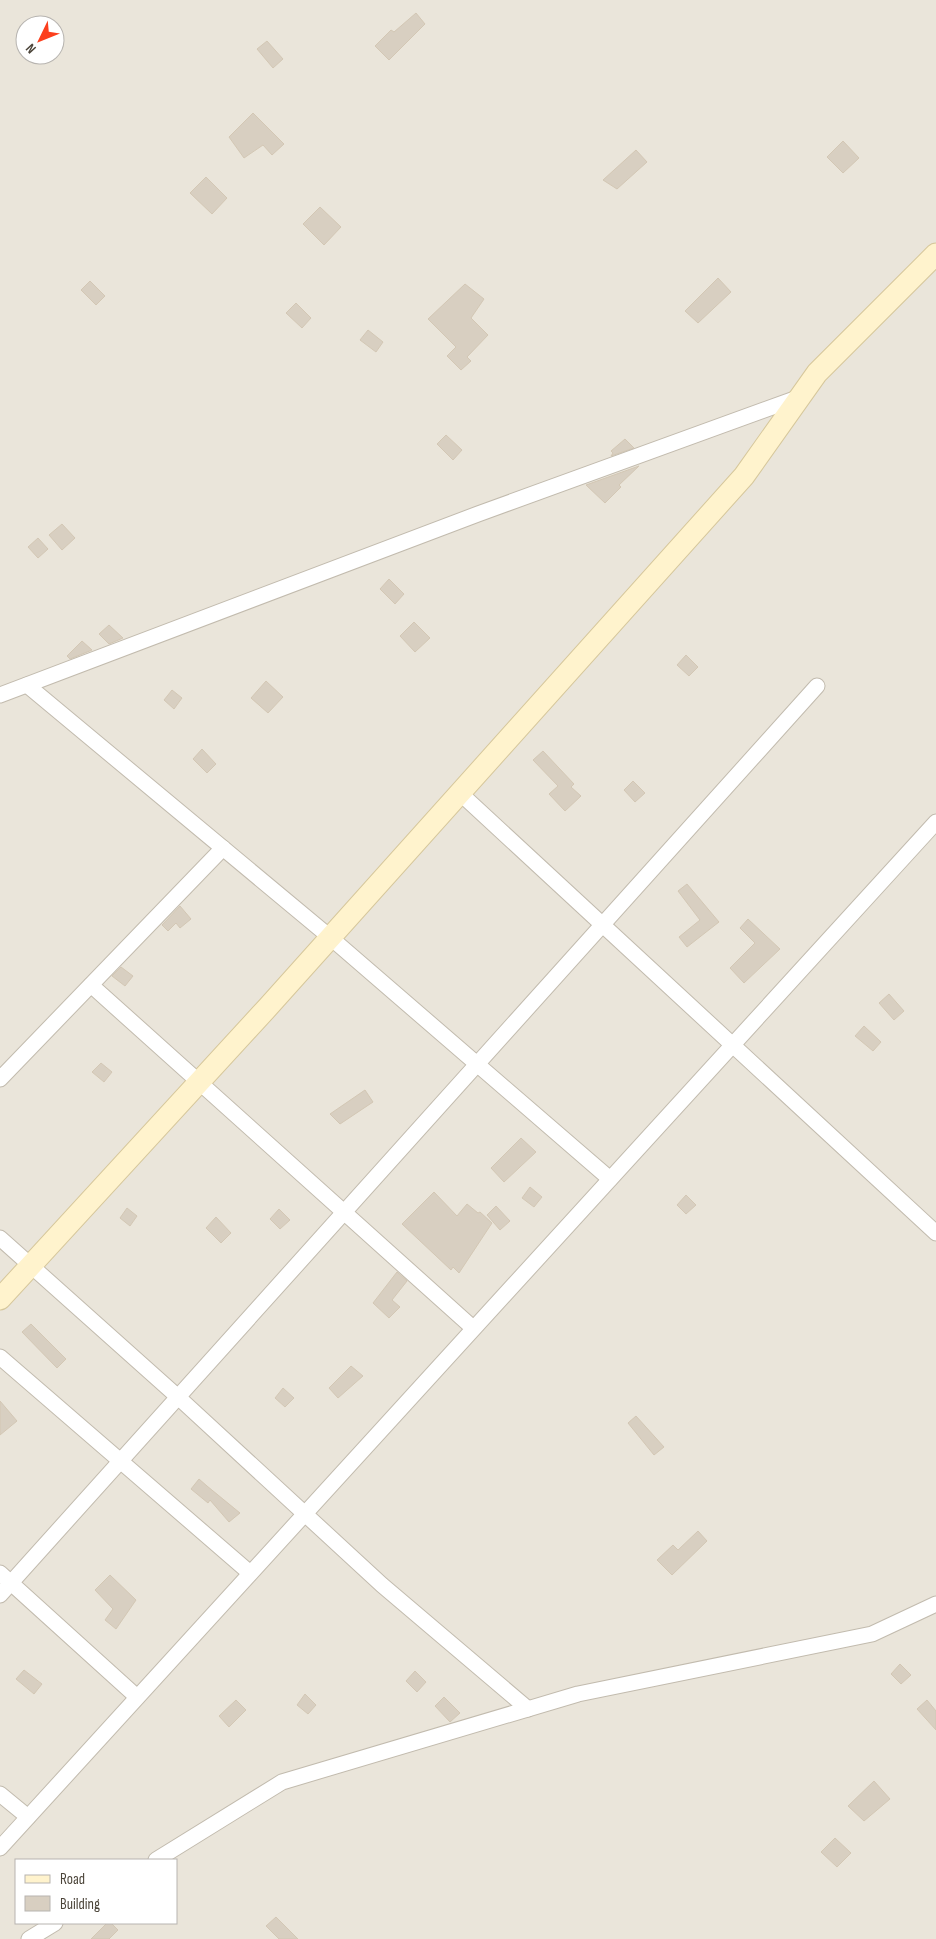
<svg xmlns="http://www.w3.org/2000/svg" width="936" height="1939" font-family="'Sofia Sans Condensed',sans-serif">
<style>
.residential{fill:#eae5da;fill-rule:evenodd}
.building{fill:#d8cfc1;stroke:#d3c7b4}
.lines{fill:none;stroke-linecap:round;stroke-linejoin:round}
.street-casing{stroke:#c2bbae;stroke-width:17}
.secondary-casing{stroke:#d6c79b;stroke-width:23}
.street{stroke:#fff;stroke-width:15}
.secondary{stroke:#fff3cd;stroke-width:21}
</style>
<rect width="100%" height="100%" fill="#f6f3ec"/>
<!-- residential -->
<path class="residential" d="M0 0H936V1939H0ZM25 25H55V55H25ZM16 1860H176V1923H16Z"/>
<!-- building -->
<g class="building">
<path d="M416 13 425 24 389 60 375 46 391 30 394 32Z"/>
<path d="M267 41 283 59 273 68 257 49Z"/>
<path d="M253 113 284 144 272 155 263 145 244 158 229 137Z"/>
<path d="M843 141 859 158 843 173 827 157Z"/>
<path d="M636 150 647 162 617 189 603 180Z"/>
<path d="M206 177 227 198 212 214 190 193Z"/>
<path d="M320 207 341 227 324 245 303 224Z"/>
<path d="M718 278 731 292 698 323 685 311Z"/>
<path d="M90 281 105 296 96 305 81 290Z"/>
<path d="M465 284 484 299 471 318 488 335 467 357 471 361 461 370 447 356 456 347 428 319Z"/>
<path d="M296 303 311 318 302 328 286 313Z"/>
<path d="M368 330 383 342 376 352 360 340Z"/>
<path d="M446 435 462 450 453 460 437 444Z"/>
<path d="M625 439 634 448 611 456 613 453 611 451Z"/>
<path d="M639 466 619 485 621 487 605 503 586 485Z"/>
<path d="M62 524 75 538 62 550 49 535Z"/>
<path d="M38 538 48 549 38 558 28 547Z"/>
<path d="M389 579 404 594 395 604 380 589Z"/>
<path d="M414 622 430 638 415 652 400 636Z"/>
<path d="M109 625 123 638 109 644 99 634Z"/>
<path d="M82 641 92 650 70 659 67 656Z"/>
<path d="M686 655 698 667 689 676 677 665Z"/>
<path d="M266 681 283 697 268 713 251 698Z"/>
<path d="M172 690 182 698 174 709 164 700Z"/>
<path d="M202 749 216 764 207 773 193 759Z"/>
<path d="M543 751 574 784 571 787 581 796 565 811 549 794 558 786 533 760Z"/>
<path d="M633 781 645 793 635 802 624 790Z"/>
<path d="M687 884 719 922 687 947 679 937 700 920 678 891Z"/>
<path d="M180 906 191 919 180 928 176 923 168 931 162 925Z"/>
<path d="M748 919 780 949 744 983 730 968 755 943 740 928Z"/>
<path d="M121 967 133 976 125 986 112 976Z"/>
<path d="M889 994 904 1011 894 1020 879 1003Z"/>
<path d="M864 1026 881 1042 873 1051 855 1036Z"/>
<path d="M101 1063 112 1072 104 1082 92 1072Z"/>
<path d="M365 1090 373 1102 340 1124 330 1114Z"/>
<path d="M521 1138 536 1152 504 1182 491 1168Z"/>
<path d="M530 1187 542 1197 534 1207 522 1198Z"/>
<path d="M434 1192 457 1216 467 1204 478 1213 480 1212 492 1223 459 1273 453 1267 451 1270 402 1224Z"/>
<path d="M686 1195 696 1205 686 1214 677 1205Z"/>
<path d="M496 1206 510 1221 500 1230 487 1215Z"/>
<path d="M127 1208 137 1216 130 1226 120 1218Z"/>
<path d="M279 1209 290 1220 280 1229 270 1219Z"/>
<path d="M216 1217 231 1233 221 1243 206 1228Z"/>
<path d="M397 1272 407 1281 392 1300 400 1307 389 1318 373 1303Z"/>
<path d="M31 1324 66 1359 57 1368 22 1332Z"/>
<path d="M351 1366 363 1376 338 1398 329 1388Z"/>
<path d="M283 1388 294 1398 285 1407 275 1398Z"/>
<path d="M0 1401 17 1421 0 1435Z"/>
<path d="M636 1416 664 1447 654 1455 628 1423Z"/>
<path d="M199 1479 207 1486 240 1513 229 1522 210 1500 208 1503 191 1489Z"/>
<path d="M698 1531 707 1541 672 1575 657 1560 673 1545 678 1550Z"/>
<path d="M110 1575 136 1600 116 1629 105 1620 113 1609 95 1590Z"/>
<path d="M900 1664 911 1675 901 1684 891 1674Z"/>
<path d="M24 1670 42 1684 34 1694 16 1679Z"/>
<path d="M415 1671 426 1682 417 1692 406 1681Z"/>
<path d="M305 1694 316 1705 308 1714 297 1705Z"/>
<path d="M444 1697 460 1713 450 1722 435 1706Z"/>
<path d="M236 1700 246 1710 229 1727 219 1716Z"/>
<path d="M927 1700 936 1711V1730L917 1709Z"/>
<path d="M874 1781 890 1799 864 1821 848 1806Z"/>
<path d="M835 1838 851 1853 837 1867 821 1852Z"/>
<path d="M276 1917 298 1939H279L266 1926Z"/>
<path d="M107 1923H111L118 1930 109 1939H91Z"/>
</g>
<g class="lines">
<defs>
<g id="street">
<path d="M27 685 331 938 610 1179"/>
<path d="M0 695 478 514 800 397"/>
<path d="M460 793 936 1233"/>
<path d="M91 985 473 1328"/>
<path d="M0 1079 223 848"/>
<path d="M0 1238 178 1397 382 1585 528 1709"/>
<path d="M0 1357 250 1573"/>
<path d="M0 1573 137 1697"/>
<path d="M0 1595 817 686"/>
<path d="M0 1794 28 1817"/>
<path d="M0 1848 936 822"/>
<path d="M156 1860 282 1782 578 1694 872 1634 936 1604"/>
<path d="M29 1939 55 1923"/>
</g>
<path id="secondary" d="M0 1299 268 1007 744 476 817 373 936 254"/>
</defs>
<!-- street casing -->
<use href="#street" class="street-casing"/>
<!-- secondary casing -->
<use href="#secondary" class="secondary-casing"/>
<!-- street -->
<use href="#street" class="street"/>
<!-- secondary -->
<use href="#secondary" class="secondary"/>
</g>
<!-- legend -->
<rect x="15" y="1859" width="162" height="65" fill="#ffffff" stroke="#b7b4b0"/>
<rect x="25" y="1875" width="25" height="8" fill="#fff3cd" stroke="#b7b4b0"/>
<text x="60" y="1884" font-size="15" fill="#4b4439">Road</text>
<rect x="25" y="1896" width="25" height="15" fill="#d8cfc1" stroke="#b7b4b0"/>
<text x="60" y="1909" font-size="15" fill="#4b4439">Building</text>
<!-- north arrow -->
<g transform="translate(40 40) rotate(227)"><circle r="24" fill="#ffffff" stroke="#b7b4b0"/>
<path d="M0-4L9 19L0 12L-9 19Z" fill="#fc3f1d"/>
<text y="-8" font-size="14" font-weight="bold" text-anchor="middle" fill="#4b4439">N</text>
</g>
</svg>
